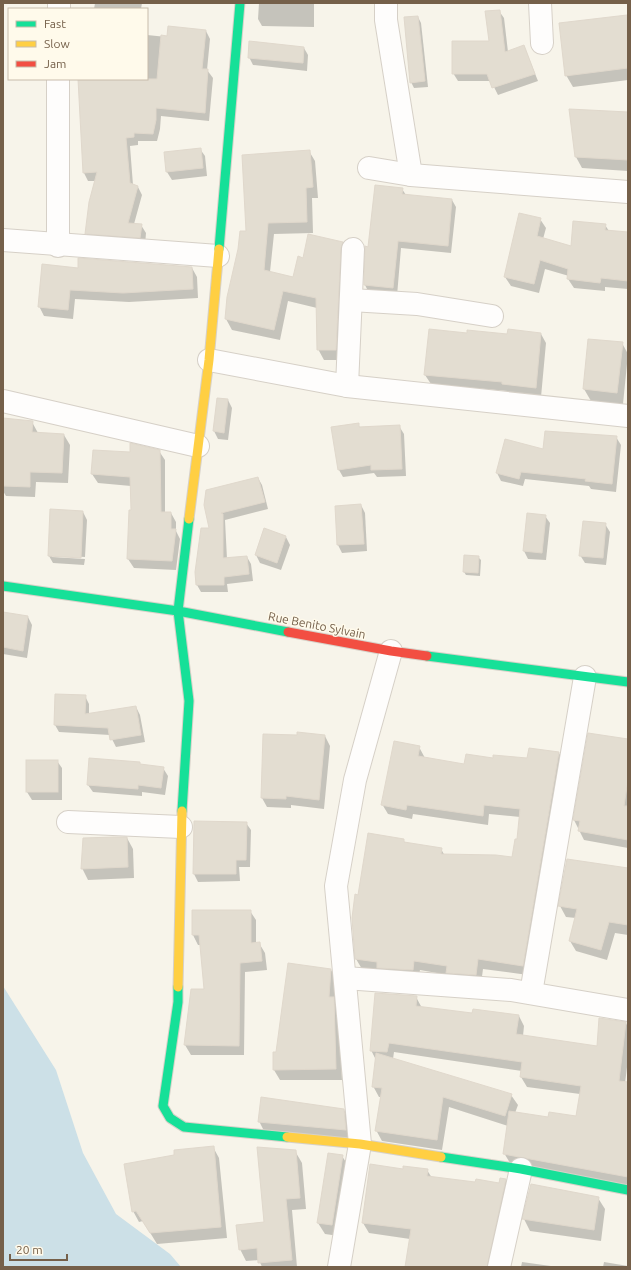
<svg xmlns="http://www.w3.org/2000/svg" width="631" height="1270" font-family="Ubuntu,sans-serif">
<style>
.water{fill:#cce0e7}
.shadow{fill:#0003;fill-rule:evenodd}
.building{fill:#e3ddd1;stroke:#e0d8cc}
.lines{fill:none;stroke-linecap:round;stroke-linejoin:round}
.street-casing{stroke:#d6d0c7;stroke-width:24}
.fast-casing{stroke:#d7d1c8;stroke-width:11}
.slow-casing{stroke:#d7d1c8;stroke-width:11}
.jam-casing{stroke:#d7d1c8;stroke-width:11}
.street{stroke:#fefdfc;stroke-width:22}
.fast{stroke:#16e098;stroke-width:9}
.slow{stroke:#ffcf43;stroke-width:9}
.jam{stroke:#f24e42;stroke-width:9}
.labels{text-anchor:middle;dominant-baseline:central;stroke-width:3;stroke-linejoin:round;paint-order:stroke}
.street-label{font-size:12px;fill:#75604a;stroke:#fffaeb}
</style>
<rect width="100%" height="100%" fill="#f7f4ea"/>
<!-- water -->
<path class="water" d="M3 986 56 1070 83 1153 116 1214 170 1254 181 1267H3Z"/>
<!-- shadow -->
<g class="shadow">
<path d="M95 3H142L141 9H94Z"/>
<path d="M259 3H314V27L262 26 258 19Z"/>
<path d="M499 11 504 18 508 52 524 46 538 81 498 95 491 81H458L453 73 490 42Z"/>
<path d="M626 16 628 19V80L573 87 566 75Z"/>
<path d="M418 17 421 23 428 87 414 88 411 82Z"/>
<path d="M206 31 210 39 207 70 213 78 209 121 161 116 160 129 157 141H138V145L130 146 133 185 138 187 142 195 134 224 141 225 146 233 145 245 91 241 86 233 96 181H88L84 173 79 79H147V35L167 37Z"/>
<path d="M304 48 308 55 307 71 253 65 249 57Z"/>
<path d="M570 110 628 113V171L582 168 576 157Z"/>
<path d="M200 149 205 156 207 176 172 180 167 172 165 153Z"/>
<path d="M309 151 315 161 318 198H312L313 233 274 234 270 272 294 278 304 259 343 242 349 253 342 360H324L318 349 317 308 288 301 280 340 232 330 226 319 247 233Z"/>
<path d="M402 189 406 195 452 200 456 207 451 253 401 248 397 296 369 293 365 285 366 247 369 248Z"/>
<path d="M540 219 546 228 543 239 572 247 605 225 609 231 628 233V289L605 287V291L574 288 568 279 569 276 545 269 539 293 511 286 505 277Z"/>
<path d="M192 268 197 277 198 298 129 302 75 299 73 319 44 316 39 306 79 270Z"/>
<path d="M430 330 468 335 541 334 546 343 541 397 508 393 507 391 431 384 425 375Z"/>
<path d="M589 340 622 343 628 354 623 404 591 401 584 389Z"/>
<path d="M218 399 228 400 232 408 228 440 218 439 214 431Z"/>
<path d="M3 419 32 422 38 433 64 435 70 445 68 483 36 482 35 497 6 496 3 491Z"/>
<path d="M358 424 360 428 399 426 404 434 406 476 377 477 374 473 343 477 339 470Z"/>
<path d="M616 437 621 445 616 492 591 489 589 486 525 479 523 486 501 481 497 473Z"/>
<path d="M159 451 165 460V513H171L176 522V531L180 539 176 570 134 568 128 559 130 511H132L131 486 98 483 92 474 131 453Z"/>
<path d="M258 478 262 485 268 509 225 520 227 559 247 557 251 564 253 581 227 584 228 592H201L197 585 196 572 211 529 206 491Z"/>
<path d="M361 505 365 513 367 551 342 553 338 545 336 507Z"/>
<path d="M83 512 87 520 85 557 52 555V557L85 559 84 565 53 563 49 556Z"/>
<path d="M545 516 550 523 546 560 528 559 524 551Z"/>
<path d="M605 524 610 532 606 565 585 563 580 555Z"/>
<path d="M265 530 286 537 290 545 281 570 260 563 256 555Z"/>
<path d="M478 557 481 560 480 576 466 575 464 572Z"/>
<path d="M3 613 28 617 32 625 27 658 3 654Z"/>
<path d="M85 696 89 704V715L136 707 140 715 145 742 116 747 110 735 59 732 55 725Z"/>
<path d="M325 736 330 746 324 809 291 805V808L267 807 262 798Z"/>
<path d="M628 740V848L584 840 574 820Z"/>
<path d="M419 747 425 758 465 765 494 759H528L530 749 559 753 564 763 528 975 483 969 481 984 448 975 420 970 418 980 362 969 356 959 359 896 403 840 405 843 441 849 445 856 512 859 518 841 520 817 489 814 488 825 413 814 412 819 388 814 382 804Z"/>
<path d="M57 761 62 768V800H32L27 792Z"/>
<path d="M163 768 168 776 165 795 142 792V796L93 792 88 785Z"/>
<path d="M195 822 246 823 251 830 250 867H239L240 881 198 882 194 874Z"/>
<path d="M127 838 133 849 134 878 88 880 82 868Z"/>
<path d="M628 869V935L615 933 607 960 576 951 570 941 576 918 566 917 560 906Z"/>
<path d="M193 911H250L256 920V943H259L265 953 267 970 245 972 244 1055H191L185 1045 205 990 201 945H198L193 935Z"/>
<path d="M331 970 337 980 335 1001 339 1009 342 1080H280L274 1070 277 1053Z"/>
<path d="M416 997 422 1008 473 1014 519 1016 524 1026 523 1036 598 1047 626 1023 628 1027V1059L620 1124 628 1125V1186L510 1163 504 1153 508 1126 449 1107 442 1150 382 1141 376 1130 381 1097H379L373 1086 376 1060 371 1050ZM394 1052 522 1071 521 1077 527 1087 580 1094 577 1117 549 1118 515 1113 518 1105 511 1095 393 1059Z"/>
<path d="M344 1110 350 1121 352 1141 265 1133 259 1121Z"/>
<path d="M213 1147 219 1158 227 1238 157 1244 143 1221 139 1222 133 1211 175 1156Z"/>
<path d="M295 1151 302 1163 306 1209 292 1210 297 1267H262L259 1260 246 1261 240 1249 265 1223Z"/>
<path d="M342 1156 349 1167 339 1236 325 1234 318 1223Z"/>
<path d="M404 1170H427L432 1178 476 1183 500 1184 505 1180 512 1191 494 1267H406L410 1239 369 1233 363 1223Z"/>
<path d="M598 1198 605 1209 601 1241 530 1231 524 1219Z"/>
<path d="M522 1262 558 1267H521Z"/>
<path d="M604 1262 628 1266V1267H603Z"/>
</g>
<!-- building -->
<g class="building">
<path d="M500 10 505 52 524 45 535 74 492 88 487 74H452V41H489L485 11Z"/>
<path d="M627 15 628 68 565 76 559 23Z"/>
<path d="M418 16 425 81 410 83 404 17Z"/>
<path d="M168 26 206 30 202 69H208L205 113 156 108V120L153 134 134 133V137L126 138 130 183 138 186 128 223 142 224 140 238 85 234 89 202 97 172 83 173 78 79H157L161 35 167 36Z"/>
<path d="M249 41 304 47 303 63 248 58Z"/>
<path d="M569 109 628 112V160L575 157Z"/>
<path d="M201 148 203 168 166 172 164 152Z"/>
<path d="M310 150 313 187 306 188 307 222 268 223 264 270 293 277 298 256 303 258 308 234 343 242 341 248 336 350H317L316 298 283 291 274 330 225 319 227 297 238 249 240 231H246L242 155Z"/>
<path d="M375 185 403 188 402 194 452 199 448 246 398 241 393 288 364 285 365 246 368 247Z"/>
<path d="M519 213 541 218 537 236 571 246 573 221 606 224 605 230 628 232V281L601 278 600 283 567 279 568 269 540 260 534 284 504 277Z"/>
<path d="M78 258 192 267 193 289 123 293 70 290 68 310 38 307 42 264 78 268Z"/>
<path d="M429 329 467 333V330L507 334 508 329 541 333 536 388 502 384V382L424 375Z"/>
<path d="M588 339 623 342 617 393 583 389Z"/>
<path d="M217 398 228 399 224 433 213 431Z"/>
<path d="M3 418 33 421 32 432 64 434 62 473 30 472V487L3 486Z"/>
<path d="M359 423V427L400 425 402 469 371 470V465L338 470 331 427Z"/>
<path d="M545 431 617 436 612 484 585 481 586 479 521 472 519 479 496 473 505 439 543 449Z"/>
<path d="M130 443 160 450 161 512H171V529H176L172 561 127 559 129 510H131L130 477 91 474 93 450 130 452Z"/>
<path d="M258 477 265 502 221 513 223 514V558L247 556 249 574 224 577V585H196L195 572 201 528H209L204 505 206 490Z"/>
<path d="M361 504 364 544 337 545 335 506Z"/>
<path d="M50 509 83 511 81 558 48 556Z"/>
<path d="M527 513 546 515 542 553 523 551Z"/>
<path d="M583 521 606 523 603 558 579 556Z"/>
<path d="M264 528 286 536 277 563 255 555Z"/>
<path d="M464 555 479 556 478 573 463 572Z"/>
<path d="M3 612 28 616 23 651 3 647Z"/>
<path d="M55 694 86 695 85 714 136 706 141 735 110 740 108 728 54 725Z"/>
<path d="M297 732 325 735 319 800 286 796V799L261 798 263 734 297 735Z"/>
<path d="M588 733 628 739V780L624 806H628V840L578 831 580 821 573 820Z"/>
<path d="M394 741 420 746 418 756 464 764 466 754 493 758V755L527 758 529 748 559 752 523 966 478 959 476 975 446 973 447 966 414 961 413 970 377 968V962L355 959 352 918 355 894 358 895 368 833 404 839V842L442 848 441 854 496 855 512 857 515 839H517L520 809 484 805 483 816 407 805 406 810 381 805Z"/>
<path d="M89 758 140 762V764L164 767 161 788 138 785V789L87 785Z"/>
<rect x="26" y="760" width="32" height="32"/>
<path d="M194 821 247 822 246 860H236V874H193Z"/>
<path d="M114 837H127L128 867 81 869 83 838Z"/>
<path d="M567 859 628 868V925L609 922 601 950 569 941 577 909 558 906Z"/>
<path d="M192 910H251V943L260 942 262 961 240 963 239 1046 184 1045 191 989H204L199 935H192Z"/>
<path d="M288 963 331 969 329 997H334L336 1069 273 1070V1052H276Z"/>
<path d="M375 993 417 996 416 1006 472 1013 473 1009 519 1015 516 1034 597 1046 599 1018 626 1022 619 1081 628 1082V1177L503 1154 509 1111 548 1117 549 1112 576 1116 581 1086 520 1077 522 1062 389 1043 387 1052 370 1051Z"/>
<path d="M376 1053 512 1094 505 1116 443 1097 437 1140 375 1131 382 1088 372 1087Z"/>
<path d="M261 1097 344 1109 346 1130 258 1122Z"/>
<path d="M214 1146 221 1227 150 1233 136 1211 132 1212 124 1164 174 1155V1150Z"/>
<path d="M257 1147 296 1150 300 1198 286 1199 292 1260 258 1263 257 1248 239 1250 236 1225 264 1222Z"/>
<path d="M328 1153 343 1155 332 1225 317 1223Z"/>
<path d="M370 1164 403 1169V1166L428 1169 427 1176 475 1182 476 1179 499 1183 500 1178 506 1179 487 1267H405L411 1229 362 1223Z"/>
<path d="M531 1184 599 1197 594 1230 522 1219Z"/>
</g>
<g class="lines">
<defs>
<g id="street">
<path d="M386 3V20L411 175"/>
<path d="M540 3 542 43"/>
<path d="M59 9V3"/>
<path d="M369 168 411 175 628 192"/>
<path d="M3 240 218 256"/>
<path d="M58 246V79"/>
<path d="M351 300 417 304 492 316"/>
<path d="M209 360 347 386 628 416"/>
<path d="M347 386 353 249"/>
<path d="M3 401 198 446"/>
<path d="M68 822 181 827"/>
<path d="M345 978 511 990 628 1010"/>
<path d="M531 993 585 677"/>
<path d="M339 1267 360 1144 336 886 355 780 391 651"/>
<path d="M499 1267 521 1169"/>
</g>
<g id="fast">
<path d="M219 249 240 3"/>
<path d="M3 586 178 611 288 632"/>
<path d="M427 656 628 682"/>
<path d="M182 811 189 701 178 611 189 519"/>
<path d="M178 987V1002L163 1106 170 1118 184 1127 287 1137"/>
<path d="M441 1157 521 1169 628 1190"/>
</g>
<g id="slow">
<path d="M189 519 209 360 219 249"/>
<path d="M178 987 182 811"/>
<path d="M287 1137 360 1144 441 1157"/>
</g>
<path id="jam" d="M288 632 391 651 427 656"/>
</defs>
<!-- street casing -->
<use href="#street" class="street-casing"/>
<!-- fast casing -->
<use href="#fast" class="fast-casing"/>
<!-- slow casing -->
<use href="#slow" class="slow-casing"/>
<!-- jam casing -->
<use href="#jam" class="jam-casing"/>
<!-- street -->
<use href="#street" class="street"/>
<!-- fast -->
<use href="#fast" class="fast"/>
<!-- slow -->
<use href="#slow" class="slow"/>
<!-- jam -->
<use href="#jam" class="jam"/>
</g>
<g class="labels">
<!-- street labels -->
<g class="street-label">
<text transform="translate(317 625) rotate(11)">Rue Benito Sylvain</text>
</g>
</g>
<!-- border -->
<rect width="631" height="1270" fill="none" stroke="#75604a" stroke-width="8"/>
<!-- legend -->
<rect x="8" y="8" width="140" height="72" fill="#fffaeb" stroke="#c8bcab"/>
<rect x="16" y="21" width="20" height="6" fill="#16e098" stroke="#c8bcab"/>
<text x="44" y="28" font-size="12" fill="#75604a">Fast</text>
<rect x="16" y="41" width="20" height="6" fill="#ffcf43" stroke="#c8bcab"/>
<text x="44" y="48" font-size="12" fill="#75604a">Slow</text>
<rect x="16" y="61" width="20" height="6" fill="#f24e42" stroke="#c8bcab"/>
<text x="44" y="68" font-size="12" fill="#75604a">Jam</text>
<!-- scale -->
<path d="M10 1254v6h57v-6" fill="none" stroke="#75604a" stroke-width="2"/>
<text x="16" y="1254" font-size="12" fill="#75604a" stroke="#fffaeb" stroke-width="3" paint-order="stroke">20 m</text>
</svg>
